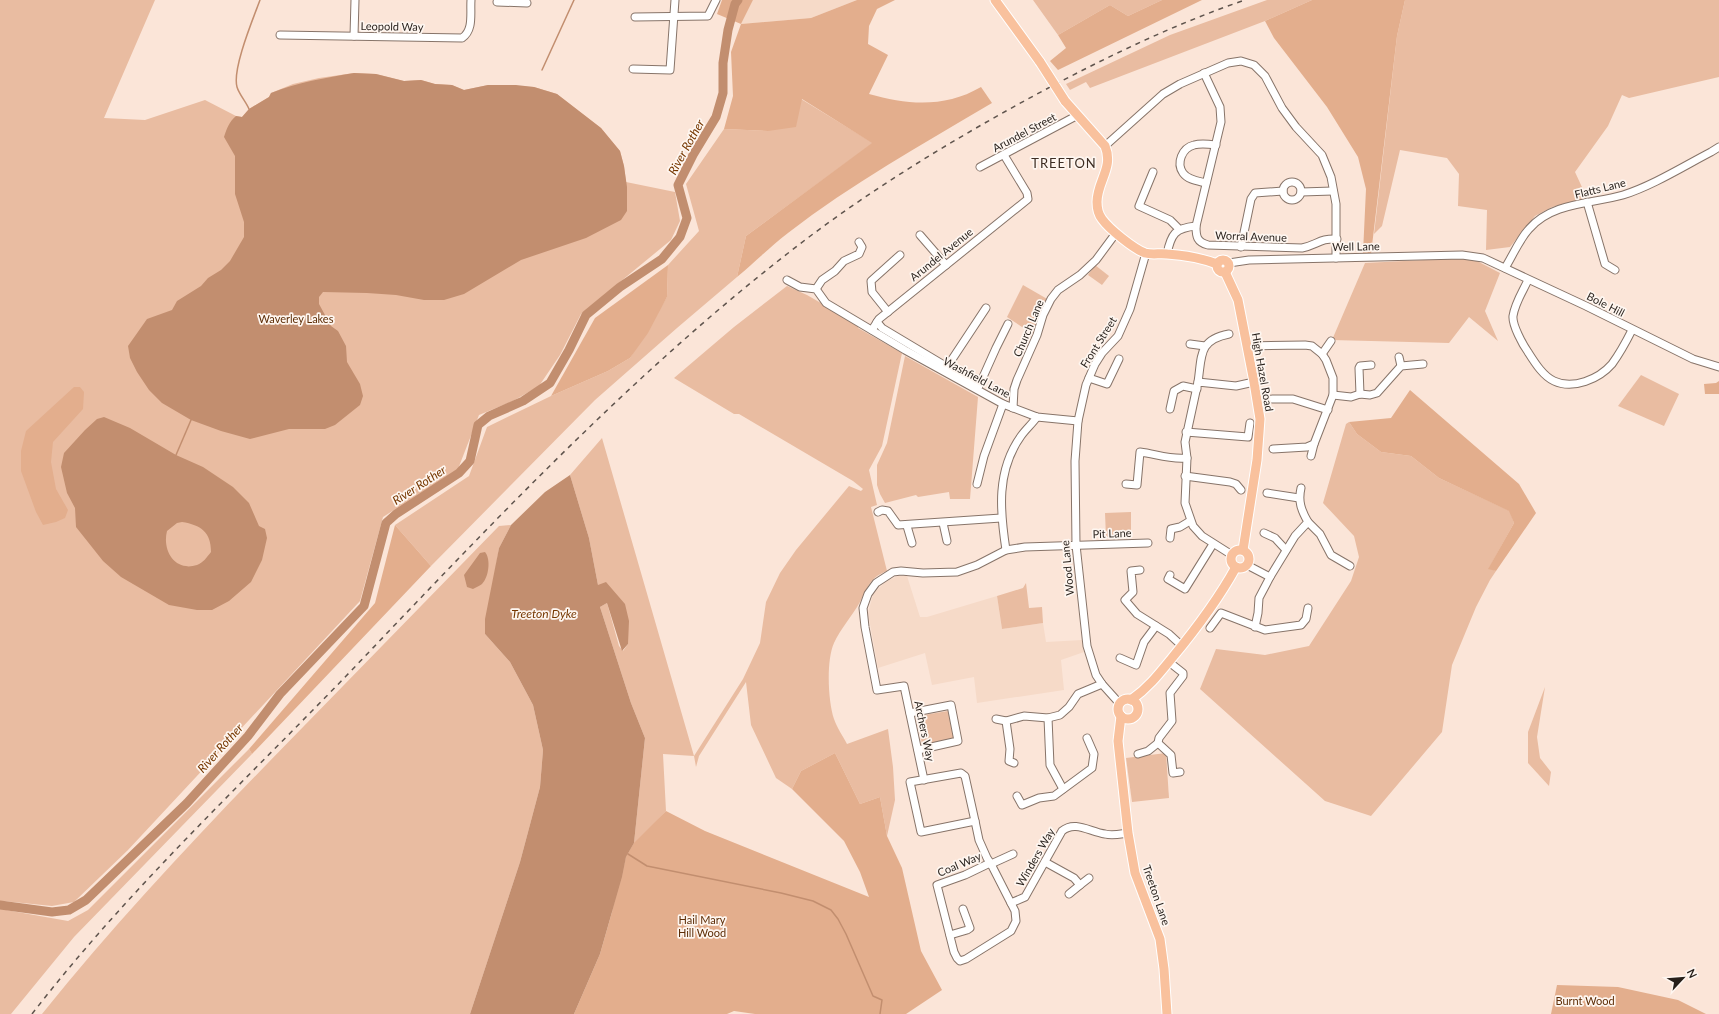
<svg xmlns="http://www.w3.org/2000/svg" width="1719" height="1014" font-family="Lato,sans-serif">
<style>
.built{fill:#f6dac8}
.green{fill:#e9bca1}
.forest{fill:#e3ae8d}
.water{fill:#c28e6f;fill-rule:evenodd}
.lines{fill:none;stroke-linecap:round;stroke-linejoin:round}
.stream{stroke:#c28e6f;stroke-width:1.5}
.river{stroke:#c28e6f;stroke-width:9}
.minor-casing{stroke:#877469;stroke-width:9}
.major-casing{stroke:#fff;stroke-width:11}
.minor{stroke:#fff;stroke-width:7}
.major{stroke:#f9c19d;stroke-width:9}
.rail{stroke:#5f544d;stroke-width:1.5;stroke-dasharray:5 5;stroke-linecap:butt}
.major-bridge-casing{stroke:#fff;stroke-width:11;stroke-linecap:butt}
.major-bridge{stroke:#f9c19d;stroke-width:9}
.labels{text-anchor:middle;dominant-baseline:central;stroke-width:3.5;stroke-linejoin:round;paint-order:stroke}
.street-label{font-size:11px;fill:#261f1a;stroke:#fef6f0}
.park-label{font-size:11px;fill:#5d2d06;stroke:#fef6f0}
.water-label{font-size:12px;font-style:italic;fill:#763700;stroke:#fef6f0}
.quarter-label{font-size:13px;letter-spacing:1px;fill:#3d2d23;stroke:#fef6f0}
</style>
<rect width="100%" height="100%" fill="#fbe5d8"/>
<!-- built -->
<g class="built">
<path d="M753 0H857L811 18 741 24Z"/>
<path d="M898 576H907L920 617H927L997 596 1002 629 1043 623 1046 642 1082 640 1084 652 1061 660 1064 690 977 703 974 677 932 685 925 653 878 668 868 613 873 594 885 582Z"/>
</g>
<!-- green -->
<g class="green">
<path d="M0 0H155L104 118 145 120 205 100 236 116 242 117 249 109 269 97 271 93 293 84 319 78 354 73 376 74 404 81 421 80 435 84 452 85 464 90 488 85 534 87 557 94 601 128 620 151 624 166 626 182 675 192 680 221 671 240 581 314 560 355 539 386 513 401 479 415 458 469 383 517 360 601 128 850 74 902 52 906 3 901 6 910 68 921 88 910 249 749 252 754 74 937 11 1014H0Z"/>
<path d="M1033 0H1162L1128 16 1110 5 1058 35Z"/>
<path d="M1267 0H1312L1265 21 1090 88 1086 82 1070 90 1066 84 1170 35Z"/>
<path d="M1405 0H1719V77L1629 98 1622 95 1608 126 1575 172 1587 198 1552 207 1535 216 1510 247 1486 250 1487 210 1458 206 1459 174 1447 158 1400 150 1382 226 1374 234 1397 36Z"/>
<path d="M801 99 873 143 746 236 737 277 677 328 595 400 431 566 395 525 469 476 487 427 551 396 608 371 630 358 667 297 668 265 699 231 686 184 724 129 768 131Z"/>
<path d="M1463 258 1477 261 1500 273 1485 311 1498 341 1469 317 1449 343 1332 340 1365 263Z"/>
<path d="M1095 265 1109 276 1102 285 1088 275Z"/>
<path d="M1023 285 1049 300 1034 335 1007 317Z"/>
<path d="M787 286 807 295 859 325 858 328 902 353 882 446 869 470 877 505 871 507 887 571C869 578 869 586 860 602 852 616 841 628 834 643 826 661 828 701 834 719 837 728 843 736 847 744L888 729 893 767 895 800 887 836 880 797 860 804 835 753 801 771 792 789 776 778 751 725 746 682 699 756 696 767 694 756 663 754 666 811 652 826 631 898 612 911 626 857 634 843 645 738 631 703 600 607 607 603 619 646 623 651 628 644 598 585 589 538 570 475 602 438 694 756 743 679 760 643 766 602 780 573 796 550 849 486 861 491 863 489 853 481 739 414H734L674 378 734 327Z"/>
<path d="M905 356 978 397 970 499H950L949 492 918 497 916 495 885 503 880 494 877 485V465L887 443Z"/>
<path d="M1641 375 1679 394 1664 426 1618 406Z"/>
<path d="M1349 422 1357 434 1381 452 1411 456 1439 478 1510 511 1514 523 1489 568 1496 571 1490 580 1476 607 1452 665 1442 732 1371 816 1325 801 1200 689 1216 649 1265 655 1309 646 1351 581 1359 557 1354 536 1323 503 1346 424Z"/>
<path d="M1131 512V537H1106L1105 513Z"/>
<path d="M511 525 499 548 485 634 510 662 533 705 543 750 540 787 520 862 470 1014H42C124 912 213 819 304 726 369 659 434 593 499 526Z"/>
<path d="M1026 583 1029 608 1042 607 1043 623 1002 629 997 596 1023 588Z"/>
<path d="M1545 687 1537 737 1540 758 1551 772 1549 786 1528 763V732Z"/>
<path d="M948 711 955 737 954 739 926 745 922 744 917 718 918 716Z"/>
<path d="M1166 753 1169 798 1132 802 1126 758Z"/>
</g>
<!-- forest -->
<g class="forest">
<path d="M722 0H753L741 24 811 18 857 0H895L877 9 869 26 868 44 888 55 869 94C908 105 945 108 981 87L992 103C923 144 851 184 788 233 770 247 754 263 737 277L746 236 872 143 802 99 796 127 768 131 724 129 733 96 731 52 741 24 717 14Z"/>
<path d="M1162 0H1202L1058 70 1050 61 1066 48 1058 35 1110 5 1128 16Z"/>
<path d="M1312 0H1405L1397 36 1371 254 1363 253 1366 189 1358 157 1327 107 1274 38 1265 21Z"/>
<path d="M668 265 667 297 648 333 630 358 608 371 551 396 595 318Z"/>
<path d="M1719 381V394H1705L1704 384 1716 383Z"/>
<path d="M74 387H80L84 392 83 409 53 442 51 462 56 489 68 510 65 518 56 522 43 525 36 512 21 471V451L26 431Z"/>
<path d="M1410 390 1519 484 1536 513 1496 571 1488 569 1514 523 1509 511 1439 478 1411 456 1381 452 1357 434 1349 422 1391 418Z"/>
<path d="M395 525 431 566 252 754 249 749 375 603Z"/>
<path d="M835 753 860 804 880 797 887 836 902 868 921 951 942 990 906 1014H755L734 1011 727 1014H574L600 954 622 877 626 857 634 843 666 811 705 831 869 897 860 872 844 841 792 789 801 771Z"/>
<path d="M1557 985 1618 987 1678 1000 1706 1014H1551Z"/>
</g>
<!-- water -->
<g class="water">
<path d="M354 73 376 74 404 81 421 80 435 84 452 85 464 90 488 85H516L534 87 557 94 601 128 620 151 624 166 627 187V211L621 220 586 238 521 260 464 294 444 300H424L396 295 367 293 323 292 319 297V304L331 326 338 331 346 346 347 362 360 384 363 396 360 405 335 425 325 429H289L250 439 221 431 191 420 162 403 149 390 137 372 130 358 128 346 147 319 172 310 177 301 201 286 208 278 221 270 230 261 244 237V222L235 194V156L224 137C227 128 229 122 236 116L242 117 249 109 269 97 271 93C298 82 325 78 354 73Z"/>
<path d="M104 417 130 428 176 455 203 467 233 487 249 503 259 526 265 529 267 538 262 560 251 582 229 601 212 610H197L169 605 121 577 103 561 76 527 75 508 67 493 61 467 64 453 85 430 97 419ZM182 522C201 525 211 532 211 552 207 557 203 563 197 565 175 572 162 551 167 531L177 523Z"/>
<path d="M570 475 589 538 598 585 606 582 625 604 629 621 628 644 622 651 607 603 600 607 631 703 645 738 634 843 626 857 622 877 600 954 574 1014H470L520 862 540 787 543 750 533 705 510 662 485 634V619L499 548 511 525 545 492Z"/>
<path d="M485 552C491 559 489 577 482 584 480 586 476 587 473 589L467 587 464 575 480 553Z"/>
</g>
<g class="lines">
<!-- stream -->
<g class="stream">
<path d="M542 70 574 0"/>
<path d="M249 109C246 102 239 94 237 87 232 69 253 19 260 0"/>
<path d="M176 455 191 420"/>
<path d="M628 854 647 866 781 893 813 901 831 910 838 919 846 934 873 996 882 1000 880 1014"/>
</g>
<!-- river -->
<path class="river" d="M0 905 52 912 69 910 86 900 187 803 248 736 280 694 364 606 386 523 396 514 459 473 470 461 478 425 489 416 523 401 550 383 569 350 586 315 620 287 662 259 680 237 687 218 678 185 693 155 716 117 723 93V63L728 30 735 4 738 0"/>
<defs>
<g id="minor">
<path d="M497 2 527 3"/>
<path d="M635 17 708 16 716 0"/>
<path d="M280 35 462 38C474 30 470 13 471 0"/>
<path d="M354 36 355 0"/>
<path d="M633 69 670 70 675 0"/>
<path d="M1204 73 1220 107 1221 122 1196 226C1196 237 1197 242 1208 245L1302 248C1317 245 1320 238 1337 239"/>
<path d="M1105 146 1163 94 1180 84 1228 63 1241 61 1254 65 1265 76 1282 108 1296 127 1322 155 1331 177 1336 204V258"/>
<path d="M980 167 1078 115"/>
<path d="M1153 172 1139 206 1170 220 1179 229"/>
<circle cx="1292" cy="191" r="9"/>
<path d="M1206 183C1198 181 1188 180 1183 173 1176 163 1182 148 1194 145 1201 143 1208 144 1216 145"/>
<path d="M1301 192 1333 191"/>
<path d="M1587 202 1605 264 1615 270"/>
<path d="M920 235 946 265"/>
<path d="M1241 247 1251 199 1255 193 1283 191"/>
<path d="M1167 254C1171 234 1175 228 1196 226"/>
<path d="M1229 263 1249 260 1462 255 1483 258 1586 306 1693 359 1719 367"/>
<path d="M1505 268C1513 255 1519 240 1529 229 1552 202 1592 204 1623 195 1652 186 1684 166 1711 152L1719 147"/>
<path d="M787 280 800 287 816 289 826 303 905 350 1003 404 1037 417 1078 421"/>
<path d="M1528 280C1523 291 1515 303 1513 316 1512 325 1523 345 1528 352 1535 363 1543 376 1554 381 1573 390 1599 379 1612 364 1620 353 1626 342 1632 330"/>
<path d="M816 289 822 280 835 271 844 261 859 254 862 247 859 242"/>
<path d="M888 312 872 292 871 281 900 255"/>
<path d="M877 322 882 328 979 386 996 348 1008 324"/>
<path d="M872 330 879 319 1028 199 1027 193 1004 155"/>
<path d="M1190 344 1205 346"/>
<path d="M1247 346 1305 345 1312 346 1322 354 1326 360 1333 378V395L1314 444 1307 447 1273 449"/>
<path d="M1322 354 1331 341"/>
<path d="M1399 357 1401 366"/>
<path d="M947 367 986 308"/>
<path d="M1089 378 1107 384 1119 359"/>
<path d="M1198 382C1202 356 1198 340 1229 334"/>
<path d="M1360 394 1359 368 1360 366 1371 365"/>
<path d="M1333 395 1351 397 1360 394 1370 395 1377 393 1401 366 1423 364"/>
<path d="M1272 399H1293L1328 410"/>
<path d="M1013 408 1014 389 1017 380 1037 335 1043 315 1051 299 1058 290 1080 275 1096 260 1116 233"/>
<path d="M1170 409 1174 391 1183 386 1197 389"/>
<path d="M1186 432 1248 437 1250 423"/>
<path d="M1311 456 1314 444"/>
<path d="M1185 476 1230 482 1236 484 1241 490"/>
<path d="M977 484 984 456 1003 404"/>
<path d="M1126 484 1137 485 1140 452C1156 454 1170 460 1187 458"/>
<path d="M1267 493 1299 498"/>
<path d="M878 512 882 510 888 511 898 525 1001 518"/>
<path d="M1308 522 1320 534 1331 555 1350 566"/>
<path d="M943 523 947 541"/>
<path d="M907 526 912 543"/>
<path d="M1264 533 1275 538 1286 550"/>
<path d="M1170 538 1171 529 1180 527 1190 521"/>
<path d="M1006 550C1000 511 996 471 1021 436 1026 429 1032 424 1037 417"/>
<path d="M1232 555 1202 536 1193 526 1185 503 1187 458 1185 442 1198 382 1236 386 1254 382"/>
<path d="M1247 565 1270 577 1259 598 1258 613 1255 627"/>
<path d="M1140 570 1131 571 1133 592 1125 600 1137 614 1169 634 1182 646"/>
<path d="M1170 575 1168 579 1185 589 1213 544"/>
<path d="M1270 577 1295 536 1308 522C1301 510 1298 501 1301 488"/>
<path d="M1210 628 1221 613 1265 630 1301 625 1306 619 1308 608"/>
<path d="M1120 658 1136 665 1144 642 1156 626"/>
<path d="M1169 662 1183 673V676L1170 693 1172 721 1159 738 1158 743 1171 755 1173 773 1180 772"/>
<path d="M1120 704 1102 684 1096 675 1087 646 1076 545 1075 461 1078 421 1086 385 1095 364 1102 353 1118 336 1130 309 1146 253"/>
<path d="M910 713 951 705 958 741 918 750"/>
<path d="M1048 718 1050 765 1063 789"/>
<path d="M996 719 1006 721"/>
<path d="M1138 754 1148 751 1158 743"/>
<path d="M1014 763 1009 761 1010 749 1006 721 1024 716 1048 718 1060 715 1069 707 1078 694 1102 684"/>
<path d="M961 773 965 776 975 821 921 832 910 782Z"/>
<path d="M924 780 904 686 877 690 865 627 863 608 868 594 876 583 893 572 901 571 923 573 957 572 977 565 1006 550 1025 547 1148 543"/>
<path d="M1017 796 1022 805 1039 798 1054 796 1092 768 1094 754 1087 738"/>
<path d="M975 821 979 840 987 858 991 864 1015 911 1016 921 1011 931 966 959 960 961 957 958 954 952 937 885 965 875 990 863"/>
<path d="M1045 862 1074 878 1080 885 1069 894"/>
<path d="M991 864 1013 854"/>
<path d="M1080 885 1089 878"/>
<path d="M1011 903 1025 897 1062 831C1075 820 1090 832 1105 834 1113 836 1120 834 1128 833"/>
<path d="M950 935 967 930 970 928 963 909"/>
</g>
<g id="major">
<path d="M995 0 1040 62"/>
<path d="M1065 101 1105 146C1114 168 1097 181 1097 202 1097 208 1098 214 1102 219 1109 229 1134 249 1145 253 1152 255 1160 253 1167 254 1184 255 1201 258 1217 264"/>
<circle cx="1223" cy="266" r="6"/>
<path d="M1225 272 1238 300 1254 382 1260 419 1257 460 1243 550"/>
<circle cx="1240" cy="559" r="9"/>
<circle cx="1128" cy="709" r="10"/>
<path d="M1131 700C1148 688 1159 674 1172 658 1196 629 1218 600 1236 567"/>
<path d="M1121 716 1118 741 1128 833 1135 873 1160 939 1164 969 1167 1014"/>
</g>
</defs>
<!-- minor casing -->
<use href="#minor" class="minor-casing"/>
<!-- major casing -->
<use href="#major" class="major-casing"/>
<!-- minor -->
<use href="#minor" class="minor"/>
<!-- major -->
<use href="#major" class="major"/>
<!-- rail -->
<path class="rail" d="M32 1014C127 891 241 785 349 673 495 520 640 365 809 237 877 186 951 141 1026 100 1096 62 1169 26 1245 0"/>
<defs>
<path id="major-bridge" d="M1040 62 1065 101"/>
</defs>
<!-- major-bridge casing -->
<use href="#major-bridge" class="major-bridge-casing"/>
<!-- major-bridge -->
<use href="#major-bridge" class="major-bridge"/>
</g>
<g class="labels">
<!-- street labels -->
<g class="street-label">
<text transform="translate(392 26) rotate(1)">Leopold Way</text>
<text transform="translate(1024 132) rotate(-28)">Arundel Street</text>
<text transform="translate(1600 188) rotate(-14)">Flatts Lane</text>
<text transform="translate(1251 236) rotate(2)">Worral Avenue</text>
<text transform="translate(1356 246) rotate(-1)">Well Lane</text>
<text transform="translate(941 254) rotate(-39)">Arundel Avenue</text>
<text transform="translate(1606 304) rotate(27)">Bole Hill</text>
<text transform="translate(1028 328) rotate(-67)">Church Lane</text>
<text transform="translate(1098 342) rotate(-58)">Front Street</text>
<text transform="translate(1263 372) rotate(80)">High Hazel Road</text>
<text transform="translate(977 377) rotate(28)">Washfield Lane</text>
<text transform="translate(1112 533) rotate(-2)">Pit Lane</text>
<text transform="translate(1067 568) rotate(-95)">Wood Lane</text>
<text transform="translate(925 731) rotate(78)">Archers Way</text>
<text transform="translate(1035 857) rotate(-60)">Winders Way</text>
<text transform="translate(959 864) rotate(-23)">Coal Way</text>
<text transform="translate(1157 895) rotate(71)">Treeton Lane</text>
</g>
<!-- park labels -->
<g class="park-label">
<text x="296" y="318">Waverley Lakes</text>
<text x="702" y="919">Hail Mary<tspan x="702" dy="13">Hill Wood</tspan></text>
<text x="1585" y="1000">Burnt Wood</text>
</g>
<!-- water labels -->
<g class="water-label">
<text transform="translate(686 147) rotate(-61)">River Rother</text>
<text transform="translate(419 485) rotate(-33)">River Rother</text>
<text x="544" y="613">Treeton Dyke</text>
<text transform="translate(220 748) rotate(-48)">River Rother</text>
</g>
<!-- quarter labels -->
<g class="quarter-label">
<text x="1064" y="163">TREETON</text>
</g>
</g>
<!-- north arrow -->
<g transform="translate(1683 978) rotate(64)" stroke="#fef6f0" stroke-width="3" paint-order="stroke">
<path d="M0-3L7 15L0 10L-7 15Z" fill="#261f1a"/>
<text y="-6" font-size="11" font-weight="bold" text-anchor="middle" fill="#261f1a">N</text>
</g>
</svg>
